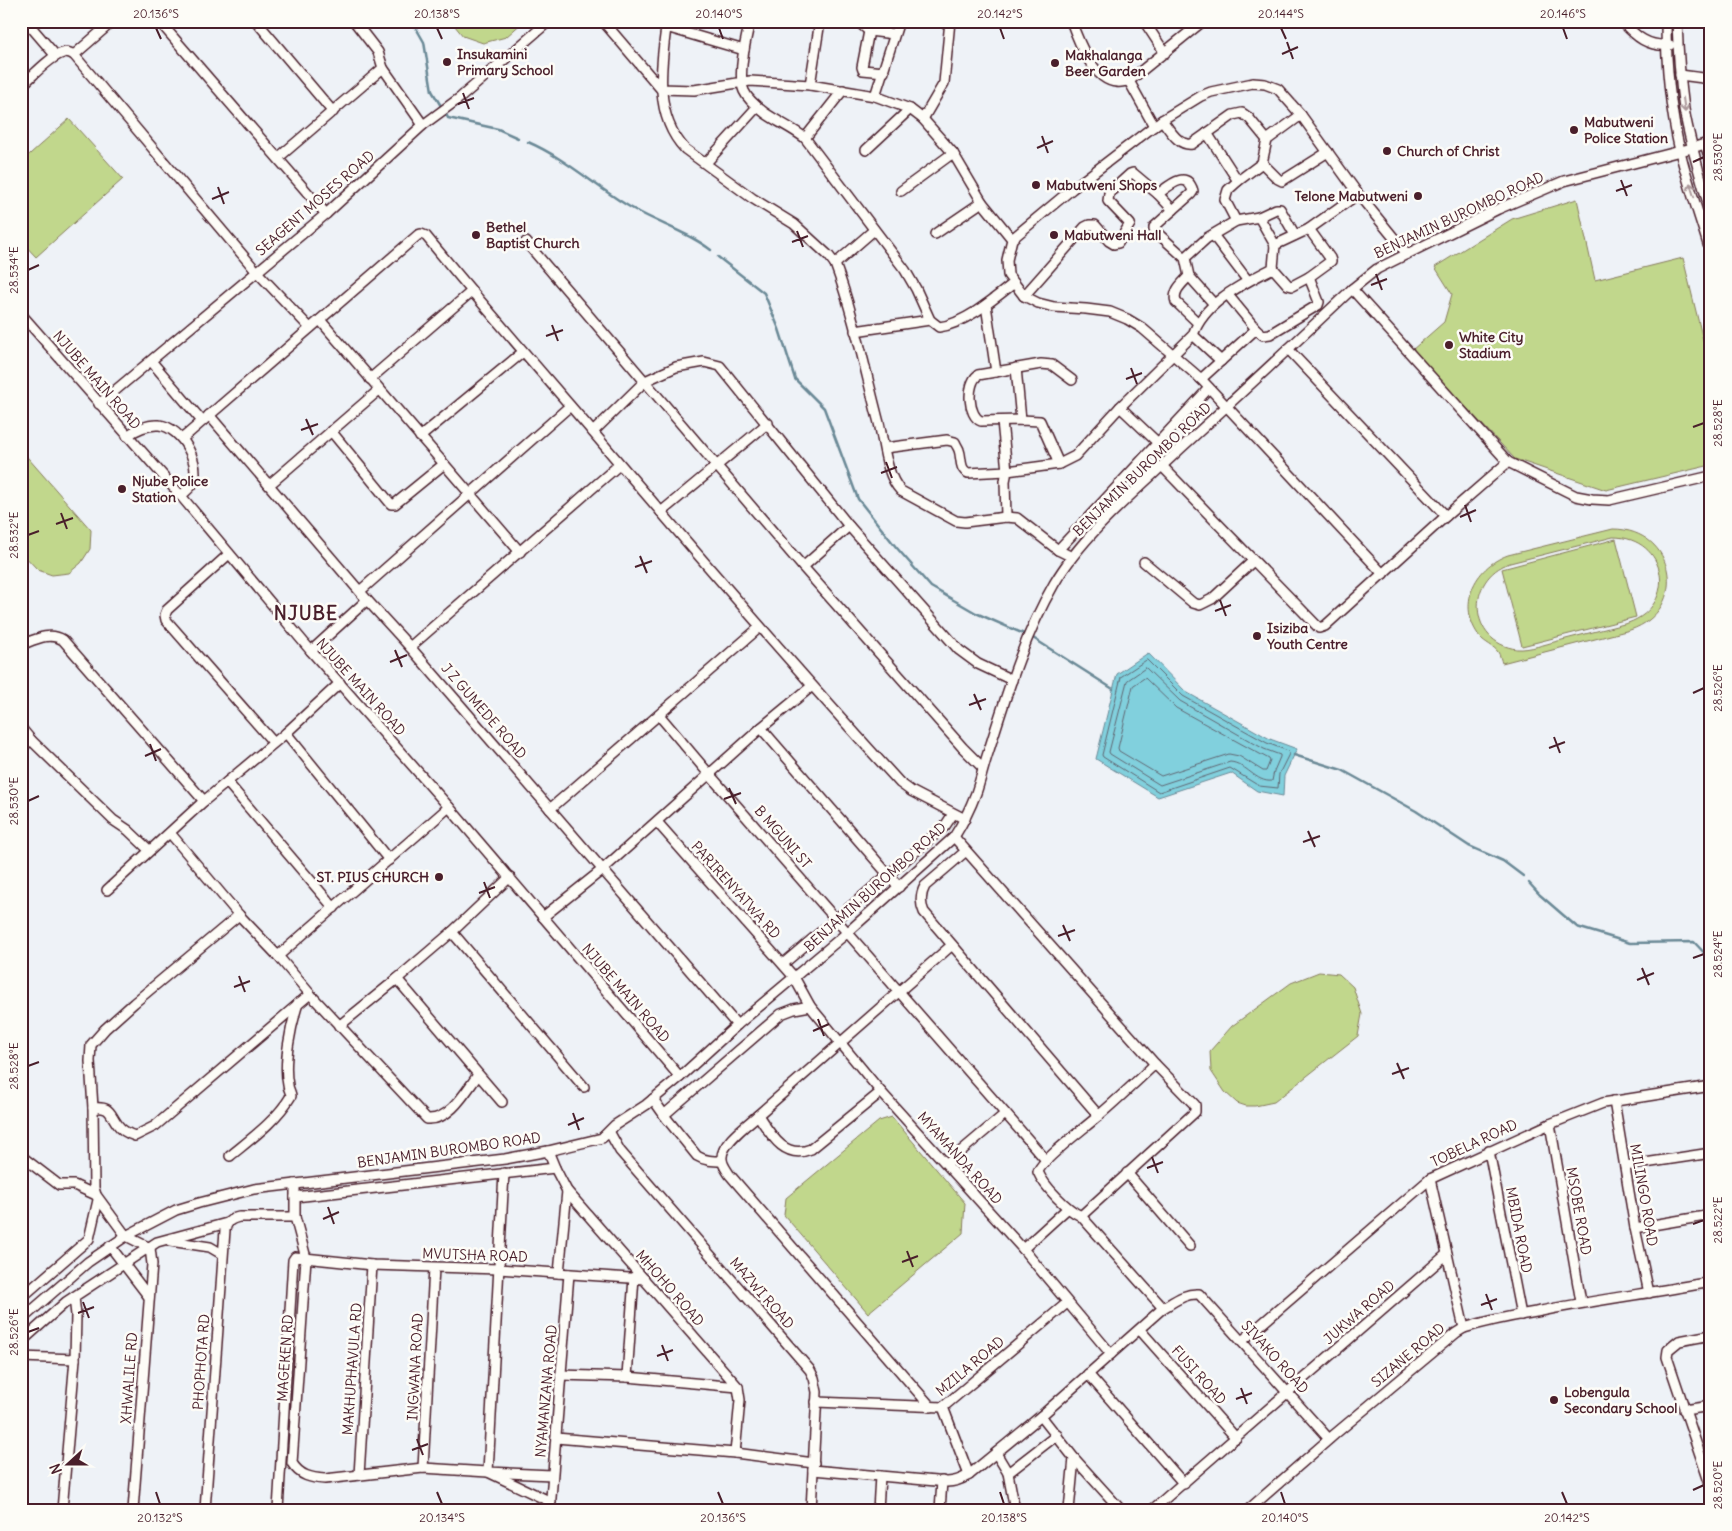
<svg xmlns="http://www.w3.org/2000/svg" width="1732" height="1531" font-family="Delius,sans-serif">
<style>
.green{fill:#c1d78c;stroke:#867b5c;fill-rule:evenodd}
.water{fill:#81d0dd;stroke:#6b8996}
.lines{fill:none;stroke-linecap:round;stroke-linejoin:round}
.shore{stroke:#606672;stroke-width:1}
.stream{stroke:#6b8996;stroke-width:2.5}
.minor-casing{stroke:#4a1f2b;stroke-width:12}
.minor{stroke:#fdfcf7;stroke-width:9}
.oneway{stroke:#ac999b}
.ticks{fill:none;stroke:#4a1f2b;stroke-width:2}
.poi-dot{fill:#4a1f2b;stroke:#fdfcf7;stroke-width:2}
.labels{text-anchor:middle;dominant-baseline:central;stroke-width:5;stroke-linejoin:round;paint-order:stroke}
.poi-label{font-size:14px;font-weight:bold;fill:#4a1f2b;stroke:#fdfcf7;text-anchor:start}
.street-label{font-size:14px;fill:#4a1f2b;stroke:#fdfcf7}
.district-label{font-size:19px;font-weight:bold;letter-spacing:1px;fill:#4a1f2b;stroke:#fdfcf7}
.neatline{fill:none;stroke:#4a1f2b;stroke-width:2}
.ticks-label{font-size:12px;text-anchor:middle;fill:#4a1f2b}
</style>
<rect width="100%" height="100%" fill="#eef2f7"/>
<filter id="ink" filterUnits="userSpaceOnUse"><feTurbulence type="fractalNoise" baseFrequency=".02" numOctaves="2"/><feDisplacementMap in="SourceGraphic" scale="10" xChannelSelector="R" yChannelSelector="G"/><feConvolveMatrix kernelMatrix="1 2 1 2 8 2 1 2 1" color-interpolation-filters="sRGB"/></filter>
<g filter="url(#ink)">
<!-- green -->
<g class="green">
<path d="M451 21H524L506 37 483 43 463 36Z"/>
<path d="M69 119 123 179 36 257 21 241V162Z"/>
<path d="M1577 199 1595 280 1683 258 1711 373V465L1606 490 1515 459 1412 350 1444 322 1452 294 1435 267 1512 219Z"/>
<path d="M21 450 91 530 90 549 81 563 69 573 52 575 38 570 21 552Z"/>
<path d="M1613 529C1676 529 1690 610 1630 630L1502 663C1501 660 1500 655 1498 652 1494 646 1485 643 1480 637 1456 606 1474 567 1508 555ZM1613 537C1667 537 1679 605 1628 623 1605 629 1581 635 1558 641 1545 644 1530 650 1517 649 1468 643 1465 578 1510 563Z"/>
<path d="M1616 539 1636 617 1522 646 1502 569Z"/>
<path d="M1319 972 1339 974 1353 987 1362 1014 1358 1036 1274 1102 1255 1106H1246L1237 1103 1225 1092 1211 1071 1210 1051 1232 1026 1291 983Z"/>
<path d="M892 1117 965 1203 963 1233 868 1313 784 1215 786 1198 879 1121Z"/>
</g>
<!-- water -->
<path class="water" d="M1148 653 1186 692 1270 739 1297 749 1284 776 1283 796 1257 791 1231 773 1158 797 1096 759 1117 674Z"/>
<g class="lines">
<!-- shore -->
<g class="shore">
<path d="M1147 660 1183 696 1267 743 1288 751 1289 754 1279 774 1278 788 1259 786 1230 768 1159 792 1103 757 1102 755 1121 677Z"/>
<path d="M1146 668 1180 701 1264 749 1280 755V757L1274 771 1272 781C1256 783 1246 763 1230 762L1160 785 1110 754 1109 752 1127 681Z"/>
<path d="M1145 678 1176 708 1269 759 1270 761 1266 771H1263L1239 756 1229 754 1161 776 1119 751 1118 748 1133 686Z"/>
</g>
<!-- stream -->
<g class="stream">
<path d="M412 21 424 42 432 91 441 106"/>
<path d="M446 114 448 118 498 129 518 138"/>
<path d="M528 142C563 157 593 184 625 204 653 222 685 230 711 250"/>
<path d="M718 257 764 293 779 329 795 379 824 408 858 499 896 547 931 587 976 613 1024 634"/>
<path d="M1033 638 1113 689"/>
<path d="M1294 755 1342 770 1416 811 1469 846 1503 861 1523 876"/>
<path d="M1529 883 1540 895 1577 927 1630 943 1694 942 1711 960"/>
</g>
<defs>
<g id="minor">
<path d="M26 21 56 56"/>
<path d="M159 21 326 214"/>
<path d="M256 21 333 112"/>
<path d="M354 21 378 52 383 68 423 125"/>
<path d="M603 21 661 89 694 90 750 81 810 85 875 96 910 109 923 119 953 153 982 202 1012 239 1007 260 1008 275 1024 296 1038 303 1054 307 1086 309 1110 312 1127 319 1142 328 1201 379 1383 574"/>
<path d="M667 21C661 64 653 115 685 149L752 198 794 224 829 256 835 264C854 315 865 370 879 423 884 444 886 476 901 491L956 521 965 522 1006 517 1017 518 1058 550 1072 557"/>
<path d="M750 21C746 38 737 75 744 91 748 100 757 107 765 113 778 122 792 128 805 138L843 90"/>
<path d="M857 21 869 31 894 34"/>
<path d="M938 21 950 24"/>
<path d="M1071 21C1078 40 1093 81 1117 82 1120 83 1125 81 1129 81"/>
<path d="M1144 21 1165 53"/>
<path d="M1622 21C1636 37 1648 47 1670 45"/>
<path d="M1666 21C1666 64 1670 108 1680 151 1688 185 1701 220 1711 254"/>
<path d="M1677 21C1678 51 1680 80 1684 109 1690 144 1701 179 1711 213"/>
<path d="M666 27 744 50"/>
<path d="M869 31 862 67 863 70 884 72"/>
<path d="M74 55 113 21"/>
<path d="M1680 75 1711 79"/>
<path d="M810 85 820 21"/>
<path d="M21 86C31 78 50 56 63 53 67 51 71 53 74 55L257 272 310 328"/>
<path d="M875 96 899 21"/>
<path d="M923 119 944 83 950 21"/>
<path d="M1162 120C1170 130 1178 146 1192 144L1233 115 1242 113 1249 118 1267 140 1301 115"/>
<path d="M1154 126 1129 81 1203 21"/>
<path d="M1207 133 1238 181 1262 163 1278 179 1282 181 1328 152"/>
<path d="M805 138 905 270 916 289 930 320 939 327C964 324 994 299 1014 283"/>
<path d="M1705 144 1711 162"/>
<path d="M866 150 910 109"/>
<path d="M278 158 383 68"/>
<path d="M706 163 757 107"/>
<path d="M1262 163 1267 140"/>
<path d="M901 191 953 153"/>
<path d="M1158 194C1169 186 1186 169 1193 191L1191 194 1173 210"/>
<path d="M1259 217 1276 209H1280L1295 235"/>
<path d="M1236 221 1225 200 1228 190 1238 181"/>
<path d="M935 234 982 202"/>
<path d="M1213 235 1248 281"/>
<path d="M1012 239 1072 189 1162 120 1201 96 1211 92 1253 83 1265 84 1278 89 1301 115 1358 194 1407 254"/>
<path d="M526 242 803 567 963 748 983 768"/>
<path d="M1185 258 1207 238 1236 221 1259 217 1275 245"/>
<path d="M835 264 874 230"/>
<path d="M1273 268 1288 285 1292 286 1309 277 1331 261 1330 258 1309 229"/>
<path d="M1189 276C1183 283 1172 291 1176 302L1197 322"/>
<path d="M1352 289 1508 462 1576 496 1592 499 1609 500 1711 476"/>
<path d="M1228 295 1256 329 1263 335 1270 334 1318 305 1319 302 1309 277"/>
<path d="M1024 296 1085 227 1089 225H1095L1109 241 1114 244 1118 243 1130 224 1108 201 1109 193 1130 174 1133 173 1158 194 1173 210 1154 227V230L1185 258 1189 276 1214 304"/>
<path d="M986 305 996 372"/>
<path d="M21 314 181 496 311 651 449 807 680 1077"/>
<path d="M320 320 520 552"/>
<path d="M855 331 930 320"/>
<path d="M1193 335 1221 361"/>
<path d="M1288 349 1446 516"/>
<path d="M151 361 202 421"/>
<path d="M1016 368 1021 420"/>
<path d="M370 379 471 292"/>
<path d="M1201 379 1256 329"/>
<path d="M99 404 326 214 423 125 461 97 549 21"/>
<path d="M1120 407 1158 443"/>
<path d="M209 415 367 600 410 647 737 1025"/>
<path d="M331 431 391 504H395L444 464"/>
<path d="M593 432 645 381 676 367 704 362 720 366 849 526 959 650 978 664 1012 680"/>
<path d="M127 436C135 430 148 424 159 425 182 427 203 466 192 485 189 489 184 493 181 496"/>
<path d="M420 437 523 352"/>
<path d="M183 438 418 235 421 234 426 236C480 302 536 366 592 431 693 550 795 668 900 783L911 791 965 819"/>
<path d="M885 448 947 440 955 442C956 445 958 447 959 450 962 458 959 469 968 473L1007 471 1002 421"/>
<path d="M1059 464 1040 421 1021 420 981 421C968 416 966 384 978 375L1041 364 1052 365 1072 380"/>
<path d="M1162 466 1319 628 1325 626 1446 516 1508 462"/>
<path d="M269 485 379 390"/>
<path d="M661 512 768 423"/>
<path d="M1006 517 1005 481 1007 471 1059 464 1075 456 1120 407 1193 335C1204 302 1243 284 1273 268L1275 245 1309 229 1358 194"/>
<path d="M1058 550 1209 388"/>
<path d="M229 554 167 610 165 615 166 620 273 742"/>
<path d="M1144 562 1193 603 1200 605 1212 599 1253 561"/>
<path d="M803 567 849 526"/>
<path d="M360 591 570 406"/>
<path d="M21 645C34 640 50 631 63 640L204 801"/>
<path d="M410 647 619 465"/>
<path d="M311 651 367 600"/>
<path d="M659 715 709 774 1046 1160"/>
<path d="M21 728 31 740 113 820 128 830 149 850"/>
<path d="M761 728 899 887"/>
<path d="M286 733 389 860"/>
<path d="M21 748 31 740"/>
<path d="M227 782 334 908"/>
<path d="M550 809 760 627"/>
<path d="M657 822 794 977 810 1006 881 1092 1023 1249 1111 1354"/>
<path d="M170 833 239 915 278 956 310 994 427 1119C450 1121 466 1091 478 1075"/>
<path d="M954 837 1155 1064 1195 1105V1112L1081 1216"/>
<path d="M966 851 925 886C920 895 920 903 924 912L1099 1116"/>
<path d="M107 890 204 801 286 733 340 683"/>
<path d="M543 917 602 870 761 728 812 686"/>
<path d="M452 932 584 1087"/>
<path d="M278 956 449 807"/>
<path d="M783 964 916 851 945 826 953 814"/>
<path d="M397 979 502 1102"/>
<path d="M339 1026 397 979 452 932 510 877"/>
<path d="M1155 1064C1136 1082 1117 1100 1097 1117 1086 1127 1041 1160 1038 1172 1044 1186 1067 1210 1081 1216L1163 1308"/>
<path d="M653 1099 667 1119 697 1156C705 1161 713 1161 722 1161"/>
<path d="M1614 1101 1635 1228 1649 1293"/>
<path d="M93 1108C111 1106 109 1113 118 1125 122 1131 129 1134 135 1136L155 1126 310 994"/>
<path d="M664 1115 781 1014 794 1009 810 1006"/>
<path d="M758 1115C771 1135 784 1160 811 1149L881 1092"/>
<path d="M1550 1124 1581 1302"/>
<path d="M604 1136 610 1133 620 1151 810 1370 814 1378 817 1392 811 1510"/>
<path d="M548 1151 555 1168 567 1191 738 1387 740 1400 735 1453"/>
<path d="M1489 1151 1521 1315"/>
<path d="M230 1156C252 1138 276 1121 291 1096 291 1092 288 1089 288 1085 283 1062 291 1026 298 1003"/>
<path d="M21 1159H25L59 1185H74L96 1195"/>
<path d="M947 1163 1005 1114"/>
<path d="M1625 1166 1711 1153"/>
<path d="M504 1173 488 1472 552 1475"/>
<path d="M1127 1173 1190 1246"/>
<path d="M1430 1179 1464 1328"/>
<path d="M295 1184V1217L306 1258 292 1463C300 1476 311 1478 325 1479L423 1468 488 1472 551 1502"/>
<path d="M295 1197 555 1168"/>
<path d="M1635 1228 1711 1215"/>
<path d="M170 1241 210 1247 222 1254"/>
<path d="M110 1246 149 1297"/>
<path d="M150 1248 126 1236 96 1195 94 1188 93 1108 90 1061 91 1045 105 1029 134 1003 239 915"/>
<path d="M1023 1249 1068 1208"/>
<path d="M559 1273 567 1191"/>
<path d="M21 1298 89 1239 98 1200"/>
<path d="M21 1320 88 1262 126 1236 176 1210 199 1203 254 1189 505 1159 548 1151 602 1138 615 1125 646 1105 680 1077 737 1025 848 932 954 837C963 823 970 809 976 793 981 779 984 764 989 750 1007 693 1024 636 1054 584 1083 534 1138 489 1180 449 1238 396 1295 343 1352 289L1377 269 1407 254 1498 209 1564 181 1692 148 1711 142"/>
<path d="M1140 1330 1236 1438"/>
<path d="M1711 1335 1679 1341 1668 1350 1667 1357 1711 1487"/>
<path d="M1242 1341 1430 1179 1550 1124 1603 1103 1711 1086"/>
<path d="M21 1342 66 1302 157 1242 227 1223"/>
<path d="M21 1357 75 1359"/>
<path d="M1088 1374 1184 1484"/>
<path d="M560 1375 627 1377 738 1387"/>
<path d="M627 1377 634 1277"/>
<path d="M816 1402 943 1407 1067 1303"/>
<path d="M931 1407 729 1174C726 1169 722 1164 722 1159 720 1144 748 1124 758 1115L952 945"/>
<path d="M943 1407 969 1475"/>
<path d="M1684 1410 1711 1406"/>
<path d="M1041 1416 1074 1458 1121 1510"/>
<path d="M556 1438 735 1453 814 1463"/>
<path d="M996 1453 1008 1473 1015 1510"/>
<path d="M423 1468 434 1268"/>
<path d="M813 1470 947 1482C956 1482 962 1479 969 1475L1041 1416 1163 1308C1175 1301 1185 1293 1199 1294L1329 1439"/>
<path d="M1008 1473 1057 1435"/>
<path d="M359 1475 372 1265"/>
<path d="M62 1510 75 1359 76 1315 74 1297"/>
<path d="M133 1510 152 1264 150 1248"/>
<path d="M205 1510 225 1230C227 1222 230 1219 239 1217H295"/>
<path d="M278 1510 293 1260 295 1257 372 1265 499 1269 644 1279"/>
<path d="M550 1510 569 1274"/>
<path d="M878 1510 880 1476"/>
<path d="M940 1510 942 1481"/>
<path d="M1069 1510 1074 1458"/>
<path d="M1152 1510 1447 1254"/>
<path d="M1248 1510 1335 1434 1456 1333 1464 1328C1487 1321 1512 1316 1536 1312 1594 1300 1652 1293 1711 1282"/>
</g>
</defs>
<!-- minor casing -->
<use href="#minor" class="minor-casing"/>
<!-- minor -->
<use href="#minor" class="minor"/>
</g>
<!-- one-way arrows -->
<defs><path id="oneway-shaft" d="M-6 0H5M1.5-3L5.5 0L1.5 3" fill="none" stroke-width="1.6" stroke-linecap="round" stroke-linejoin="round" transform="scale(1.25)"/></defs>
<g class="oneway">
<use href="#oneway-shaft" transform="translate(1684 105) rotate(82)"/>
<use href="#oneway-shaft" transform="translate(1692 190) rotate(-107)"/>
</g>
</g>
<!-- ticks -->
<path class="ticks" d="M156 28 161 39M437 28 442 39M719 28 723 39M1000 28 1004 39M1281 28 1286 39M1563 28 1567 39M1287 42 1293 59M1282 54 1298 47M463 93 469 109M458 104 474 98M1042 136 1048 153M1037 148 1053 141M1693 162 1704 157M1621 180 1627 196M218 187 224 204M1616 191 1632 185M212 199 229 192M797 231 803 247M792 242 808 236M28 270 39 265M1376 274 1382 290M1371 285 1387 279M552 325 558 341M546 336 563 330M1131 368 1137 384M1126 379 1142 373M306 419 313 435M1693 427 1704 423M301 430 318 424M886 462 892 478M881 473 897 467M1465 505 1471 522M61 513 67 529M1460 517 1476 510M56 524 73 518M28 535 39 531M640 556 647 573M635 567 652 561M1220 600 1226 616M1215 611 1231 605M395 650 402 667M390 662 407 655M1693 693 1704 688M974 694 981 710M969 705 986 699M1554 737 1560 753M150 744 156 761M1549 748 1565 742M145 756 161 749M729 788 736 804M724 799 741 793M28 801 39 796M1308 831 1315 847M1303 842 1320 836M484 882 490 898M479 893 495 887M1063 925 1070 941M1058 936 1075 930M1693 958 1704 954M1642 968 1649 985M239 976 245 992M1637 980 1654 973M234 987 250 981M818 1019 824 1036M813 1031 829 1024M1397 1063 1404 1079M28 1066 39 1062M1392 1074 1409 1068M573 1113 579 1130M568 1125 584 1118M1152 1157 1158 1173M1147 1168 1163 1162M328 1207 334 1224M323 1219 339 1212M1693 1224 1704 1220M907 1251 913 1267M902 1262 918 1256M1486 1294 1492 1310M83 1302 89 1318M1481 1305 1497 1299M78 1313 94 1307M28 1332 39 1328M662 1345 668 1361M657 1356 673 1350M1241 1388 1247 1404M1236 1399 1252 1393M417 1439 423 1455M412 1450 428 1444M1693 1490 1704 1485M156 1492 160 1504M437 1492 442 1504M718 1492 723 1504M1000 1492 1004 1504M1281 1492 1285 1504M1562 1492 1567 1504"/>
<!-- markers -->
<g class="poi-dot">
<circle cx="447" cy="62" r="5"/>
<circle cx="1055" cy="63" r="5"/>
<circle cx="1574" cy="130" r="5"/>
<circle cx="1387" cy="151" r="5"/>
<circle cx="1036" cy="185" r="5"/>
<circle cx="1418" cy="196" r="5"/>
<circle cx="476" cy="235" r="5"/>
<circle cx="1054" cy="235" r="5"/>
<circle cx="1449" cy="345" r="5"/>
<circle cx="122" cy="489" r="5"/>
<circle cx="1257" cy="636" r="5"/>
<circle cx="439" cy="877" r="5"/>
<circle cx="1554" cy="1400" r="5"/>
</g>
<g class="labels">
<!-- poi labels -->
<g class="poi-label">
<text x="457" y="54">Insukamini<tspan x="457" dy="16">Primary School</tspan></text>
<text x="1065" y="55">Makhalanga<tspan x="1065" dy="16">Beer Garden</tspan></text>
<text x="1584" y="122">Mabutweni<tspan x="1584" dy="16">Police Station</tspan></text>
<text x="1397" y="151">Church of Christ</text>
<text x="1046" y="185">Mabutweni Shops</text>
<text x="1408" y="196" text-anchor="end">Telone Mabutweni</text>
<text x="486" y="227">Bethel<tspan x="486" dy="16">Baptist Church</tspan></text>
<text x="1064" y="235">Mabutweni Hall</text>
<text x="1459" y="337">White City<tspan x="1459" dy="16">Stadium</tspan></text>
<text x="132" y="481">Njube Police<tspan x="132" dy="16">Station</tspan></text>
<text x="1267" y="628">Isiziba<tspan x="1267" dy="16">Youth Centre</tspan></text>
<text x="429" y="877" text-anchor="end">ST. PIUS CHURCH</text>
<text x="1564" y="1392">Lobengula<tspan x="1564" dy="16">Secondary School</tspan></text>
</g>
<!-- street labels -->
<g class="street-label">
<text transform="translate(315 203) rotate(-41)">SEAGENT MOSES ROAD</text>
<text transform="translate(1459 215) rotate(-25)">BENJAMIN BUROMBO ROAD</text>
<text transform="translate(97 380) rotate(49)">NJUBE MAIN ROAD</text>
<text transform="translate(1142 469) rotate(-44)">BENJAMIN BUROMBO ROAD</text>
<text transform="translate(361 687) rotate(48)">NJUBE MAIN ROAD</text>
<text transform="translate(484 711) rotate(49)">J Z GUMEDE ROAD</text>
<text transform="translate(783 837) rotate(49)">B MGUNI ST</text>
<text transform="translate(875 887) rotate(-42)">BENJAMIN BUROMBO ROAD</text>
<text transform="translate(736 890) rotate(48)">PARIRENYATWA RD</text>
<text transform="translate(626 993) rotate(49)">NJUBE MAIN ROAD</text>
<text transform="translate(1474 1143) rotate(-25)">TOBELA ROAD</text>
<text transform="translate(449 1150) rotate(-8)">BENJAMIN BUROMBO ROAD</text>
<text transform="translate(960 1158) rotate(48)">MYAMANDA ROAD</text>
<text transform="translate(1644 1195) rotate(80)">MILINGO ROAD</text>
<text transform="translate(1579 1211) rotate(80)">MSOBE ROAD</text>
<text transform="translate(1519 1230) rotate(79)">MBIDA ROAD</text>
<text transform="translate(475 1255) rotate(2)">MVUTSHA ROAD</text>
<text transform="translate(670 1288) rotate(49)">MHOHO ROAD</text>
<text transform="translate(762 1293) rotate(49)">MAZWI ROAD</text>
<text transform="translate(1359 1312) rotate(-41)">JUKWA ROAD</text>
<text transform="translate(1408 1355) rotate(-40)">SIZANE ROAD</text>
<text transform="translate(1275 1357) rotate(48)">SIVAKO ROAD</text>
<text transform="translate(285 1358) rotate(-86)">MAGEKEN RD</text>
<text transform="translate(201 1362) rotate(-86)">PHOPHOTA RD</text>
<text transform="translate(970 1366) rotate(-40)">MZILA ROAD</text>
<text transform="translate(415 1367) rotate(-87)">INGWANA ROAD</text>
<text transform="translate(352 1369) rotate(-86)">MAKHUPHAVULA RD</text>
<text transform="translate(1199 1375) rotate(48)">FUSI ROAD</text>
<text transform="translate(129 1378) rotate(-86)">XHWALILE RD</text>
<text transform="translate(546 1391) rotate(-85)">NYAMANZANA ROAD</text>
</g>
<!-- district labels -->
<g class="district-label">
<text x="306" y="613">NJUBE</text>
</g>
</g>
<!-- margin -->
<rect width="1732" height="1531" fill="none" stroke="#fdfcf7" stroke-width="55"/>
<!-- north arrow -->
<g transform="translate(68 1464) rotate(249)" stroke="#fdfcf7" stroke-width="4" paint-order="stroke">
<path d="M0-4L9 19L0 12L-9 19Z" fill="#4a1f2b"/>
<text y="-8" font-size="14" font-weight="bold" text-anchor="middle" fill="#4a1f2b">N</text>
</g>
<rect x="28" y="28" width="1676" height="1476" class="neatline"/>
<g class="ticks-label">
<text x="156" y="18">20.136°S</text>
<text x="437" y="18">20.138°S</text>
<text x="719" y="18">20.140°S</text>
<text x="1000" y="18">20.142°S</text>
<text x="1281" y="18">20.144°S</text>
<text x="1563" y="18">20.146°S</text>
<text transform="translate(1718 157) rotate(-90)" y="4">28.530°E</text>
<text transform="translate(14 270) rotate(-90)" y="4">28.534°E</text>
<text transform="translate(1718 423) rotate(-90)" y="4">28.528°E</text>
<text transform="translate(14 535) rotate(-90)" y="4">28.532°E</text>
<text transform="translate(1718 688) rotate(-90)" y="4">28.526°E</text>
<text transform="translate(14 801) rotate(-90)" y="4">28.530°E</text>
<text transform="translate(1718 954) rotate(-90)" y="4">28.524°E</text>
<text transform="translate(14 1066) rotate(-90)" y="4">28.528°E</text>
<text transform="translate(1718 1220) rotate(-90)" y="4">28.522°E</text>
<text transform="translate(14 1332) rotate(-90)" y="4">28.526°E</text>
<text transform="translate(1718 1485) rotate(-90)" y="4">28.520°E</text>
<text x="160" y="1522">20.132°S</text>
<text x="442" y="1522">20.134°S</text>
<text x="723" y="1522">20.136°S</text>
<text x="1004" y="1522">20.138°S</text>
<text x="1285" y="1522">20.140°S</text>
<text x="1567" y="1522">20.142°S</text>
</g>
</svg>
